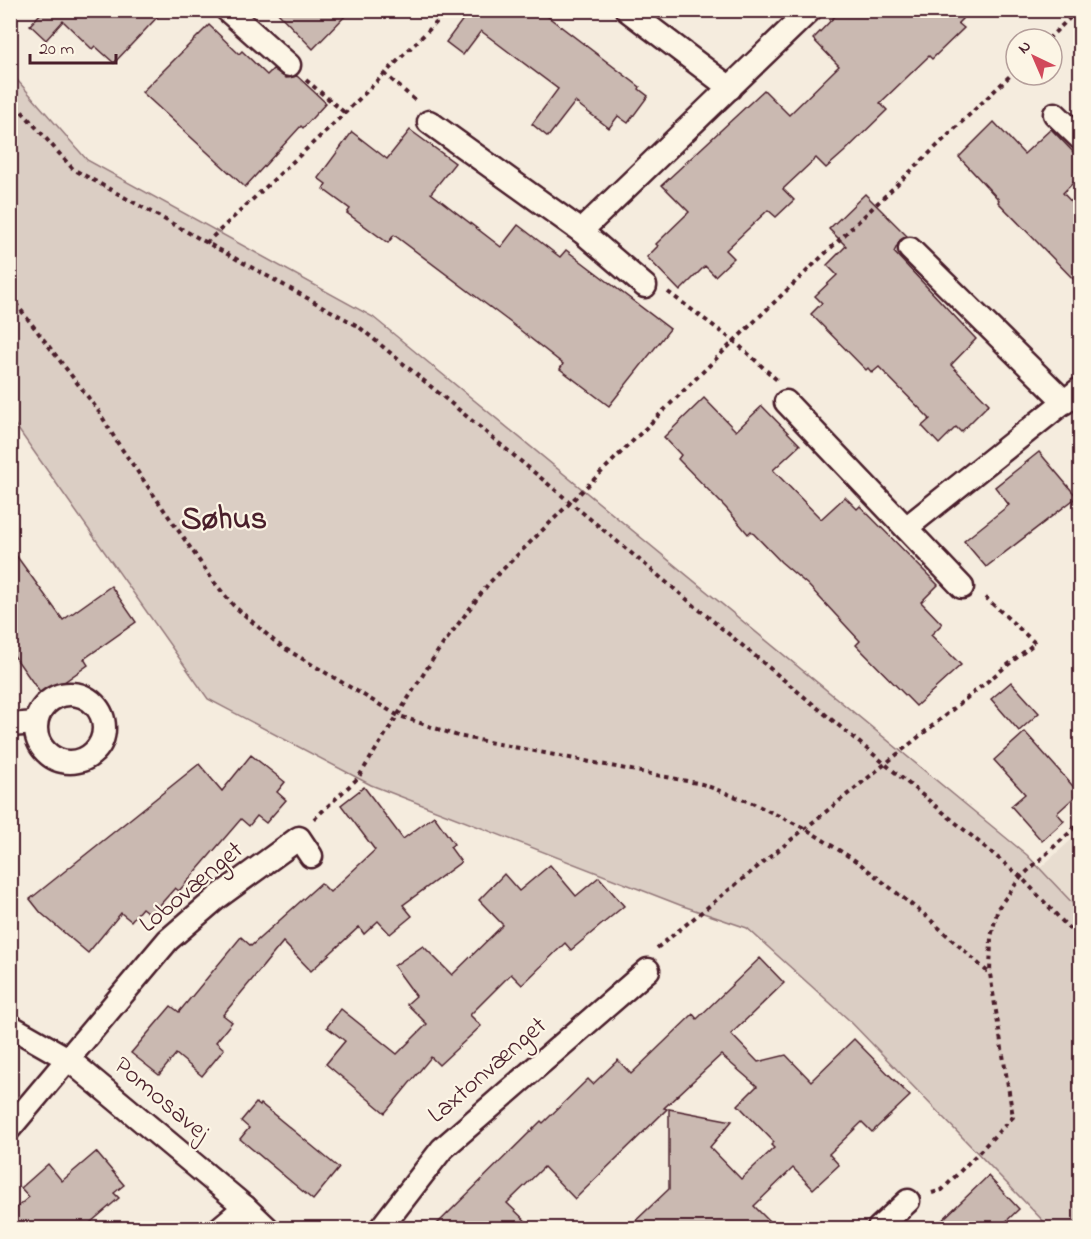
<svg xmlns="http://www.w3.org/2000/svg" width="1091" height="1239" font-family="'Indie Flower',sans-serif">
<style>
.built{fill:#e8ddd0}
.green{fill:#dbcec4;stroke:#927678;stroke-width:1.5}
.building{fill:#cab9b1;stroke:#4a1f2b;stroke-width:1.5}
.lines{fill:none;stroke-linecap:round;stroke-linejoin:round}
.street-casing{stroke:#4a1f2b;stroke-width:27}
.path{stroke:#4a1f2b;stroke-width:4;stroke-dasharray:4.5 4.5;stroke-linecap:butt}
.street{stroke:#fcf5e5;stroke-width:22}
.labels{text-anchor:middle;dominant-baseline:central;stroke-width:4.5;stroke-linejoin:round;paint-order:stroke}
.street-label{font-size:26px;fill:#4a1f2b;stroke:#fcf5e5}
.district-label{font-size:32px;font-weight:bold;fill:#4a1f2b;stroke:#fcf5e5}
</style>
<rect width="100%" height="100%" fill="#f5ecde"/>
<filter id="ink" filterUnits="userSpaceOnUse"><feTurbulence type="fractalNoise" baseFrequency=".0167" numOctaves="2"/><feDisplacementMap in="SourceGraphic" scale="12" xChannelSelector="R" yChannelSelector="G"/><feConvolveMatrix kernelMatrix="1 2 1 2 8 2 1 2 1" color-interpolation-filters="sRGB"/></filter>
<g filter="url(#ink)">
<!-- built -->
<path class="built" d="M1080 832V911L1039 869Z"/>
<!-- green -->
<path class="green" d="M11 73 87 160 373 317 1027 855 1080 911V1228H1050L849 1020 747 928 680 905 371 785 208 699 11 419Z"/>
<!-- building -->
<g class="building">
<path d="M44 10H164L114 63 95 46 92 49 63 21 46 40 30 25Z"/>
<path d="M275 10H351L313 49Z"/>
<path d="M454 10H539L640 87 639 89 648 96 628 123 618 116 609 128 575 102 548 137 532 124 558 89 481 31 463 55 446 42 464 18Z"/>
<path d="M841 10H971L958 23 964 28 932 59 929 56 880 103 887 110 844 152 826 168 816 158 783 189 794 200 776 217 768 210 726 250 734 258 715 276 705 266 680 291 647 257 658 246 656 244 689 212 662 185 764 90 789 115 839 66 813 39Z"/>
<path d="M209 25 239 54 242 51 267 75 273 69 286 78 297 76 326 103 303 128 301 126 245 187 142 92Z"/>
<path d="M994 122 1024 154 1051 129 1080 159V176L1063 193 1080 211V286L998 202 999 200 959 157Z"/>
<path d="M410 130 455 163 431 193 501 247 518 225 560 257 566 250 670 329 609 406 560 369 563 364 511 323 394 235 388 243 347 213 350 209 323 189 326 184 318 178 352 132 387 159Z"/>
<path d="M865 194 907 236 900 240 894 252 976 339 951 365 989 404 961 432 956 427 939 444 922 426 930 419 879 367 872 373 868 368 866 370 811 314 822 303 815 296 837 275 827 265 846 246 829 229Z"/>
<path d="M704 398 736 431 762 406 800 445 773 470 821 519 845 497 857 509 860 506 938 585 921 602 942 624 931 635 961 665 916 706 856 645 860 641 808 585 781 562 751 531 748 534 726 508 678 459 681 455 664 437Z"/>
<path d="M1039 452 1077 497 986 567 964 541 1009 505 995 487Z"/>
<path d="M10 547 63 620 111 586 136 622 84 659 88 665 43 697 10 650Z"/>
<path d="M1011 682 1039 713 1019 731 991 699Z"/>
<path d="M1025 732 1079 793 1057 813 1064 821 1042 841 1011 806 1025 794 994 760Z"/>
<path d="M251 755 285 782 277 792 286 800 266 823 257 816 249 826 241 819 179 891 175 888 151 915 142 908 131 921 121 913 88 953 41 913 30 899 199 764 222 791Z"/>
<path d="M364 787 403 839 434 816 454 844 450 847 461 862 403 905 412 916 390 934 378 921 364 934 359 927 311 971 283 942 223 1015 232 1022 216 1042 224 1049 202 1076 176 1054 159 1075 131 1053 171 1006 179 1012 241 937 251 946 321 883 330 892 375 850 341 805Z"/>
<path d="M550 865 576 896 599 877 624 906 571 950 565 943 522 985 511 974 470 1015 481 1026 439 1065 431 1057 385 1113 326 1064 345 1041 327 1027 341 1009 397 1054 427 1024 407 1004 416 996 394 966 423 946 452 975 503 925 479 900 504 874 519 891Z"/>
<path d="M760 958 784 983 731 1034 758 1062 786 1055 811 1081 854 1039 910 1096 872 1132 862 1122 829 1154 839 1165 813 1189 793 1168 754 1206 776 1228H628L669 1189V1109L732 1121 710 1147 741 1179 774 1148 771 1145 774 1142 738 1105 757 1086 721 1055 664 1108 667 1109 575 1199 544 1167 507 1203 533 1228H433L541 1121 543 1123 588 1079 593 1084 618 1060 631 1074 693 1014 697 1019Z"/>
<path d="M256 1103 260 1106 261 1104 339 1168 313 1200 240 1139 249 1128 241 1121Z"/>
<path d="M96 1152 124 1185 114 1193 119 1198 84 1228H10V1213L29 1197 21 1188 48 1164 62 1181Z"/>
<path d="M988 1176 1019 1209 999 1228H934Z"/>
</g>
<g class="lines">
<defs>
<g id="street">
<path d="M227 10 289 65"/>
<path d="M627 10 730 88"/>
<path d="M1055 114 1080 138"/>
<path d="M429 122 581 231 645 286"/>
<path d="M581 231 810 10"/>
<path d="M910 249 1065 402"/>
<path d="M786 402 962 587"/>
<path d="M906 528 1080 389"/>
<circle cx="70" cy="728" r="34"/>
<path d="M10 725 36 723"/>
<path d="M10 1026 68 1059 245 1207 267 1228"/>
<path d="M10 1128 168 940 218 897 299 838 311 856"/>
<path d="M220 1228 245 1207"/>
<path d="M381 1228 442 1149 648 970"/>
<path d="M879 1228 908 1201"/>
</g>
</defs>
<!-- street casing -->
<use href="#street" class="street-casing"/>
<!-- path -->
<g class="path">
<path d="M1048 39 1078 10"/>
<path d="M384 73 417 102"/>
<path d="M306 80 345 113"/>
<path d="M10 98 73 169 358 326 1021 877 1080 940"/>
<path d="M206 243 345 113 449 10"/>
<path d="M668 292 734 341 777 380"/>
<path d="M10 296 98 410 117 442 214 582 233 605 279 645 397 715 458 736 702 784 752 803 806 829 859 863 926 916 990 974"/>
<path d="M314 819 358 778 438 651 489 583 734 341 1016 70"/>
<path d="M657 948 1035 643 985 597"/>
<path d="M932 1193 942 1190 1013 1117 990 974 991 937 998 908 1021 877 1080 823"/>
</g>
<!-- street -->
<use href="#street" class="street"/>
</g>
</g>
<g class="labels">
<!-- street labels -->
<g class="street-label">
<text transform="translate(192 888) rotate(-40)">Lobovænget</text>
<text transform="translate(488 1071) rotate(-41)">Laxtonvænget</text>
<text transform="translate(161 1100) rotate(40)">Pomosavej</text>
</g>
<!-- district labels -->
<g class="district-label">
<text x="224" y="520">Søhus</text>
</g>
</g>
<!-- margin -->
<rect width="1091" height="1239" fill="none" stroke="#fcf5e5" stroke-width="36"/>
<rect x="18" y="18" width="1055" height="1203" fill="none" stroke="#4a1f2b" stroke-width="2" filter="url(#ink)"/>
<!-- north arrow -->
<g transform="translate(1034 57) rotate(316)"><circle r="28" fill="#fcf5e5" stroke="#b59f9b" stroke-width="1.5"/>
<path d="M0-4.5L10 22L0 15L-10 22Z" fill="#d1495b"/>
<text y="-9" font-size="16" font-weight="bold" text-anchor="middle" fill="#4a1f2b">N</text>
</g>
<!-- scale -->
<path d="M30 54v9h86v-9" fill="none" stroke="#4a1f2b" stroke-width="3"/>
<text x="39" y="54" font-size="18" fill="#4a1f2b" stroke="#fcf5e5" stroke-width="4.5" paint-order="stroke">20 m</text>
</svg>
